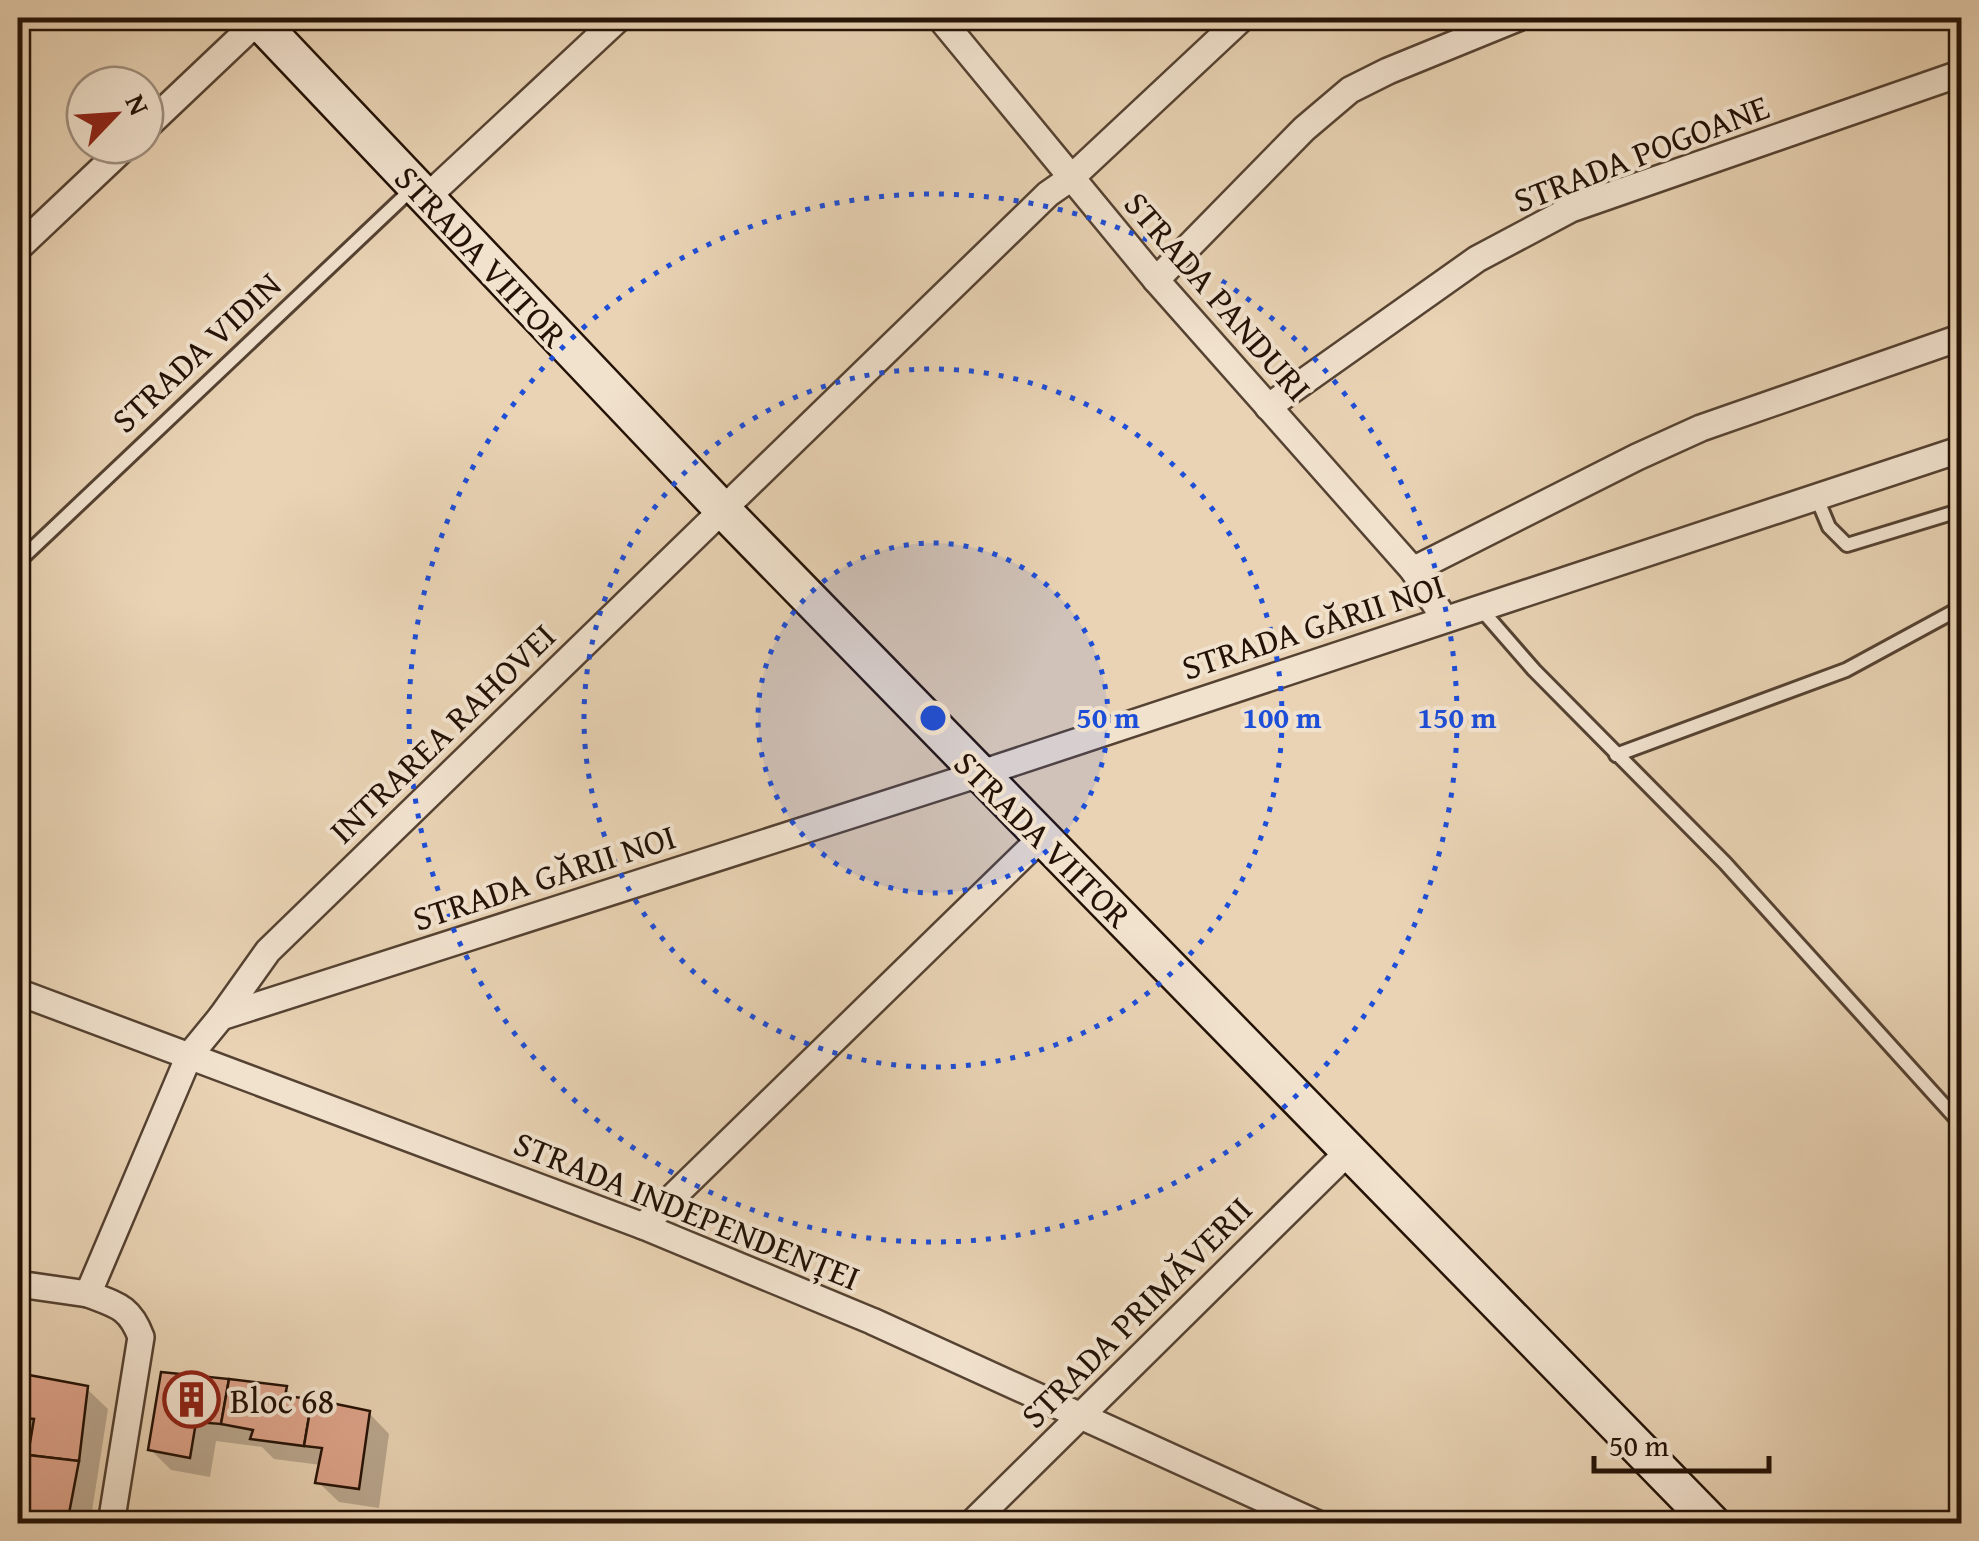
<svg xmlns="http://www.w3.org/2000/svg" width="1979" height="1541" font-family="'Gentium Book Plus',serif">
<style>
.shadow{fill:#0003}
.building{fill:#dea48b;stroke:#241206;stroke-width:2.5}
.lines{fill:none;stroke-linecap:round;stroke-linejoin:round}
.lane-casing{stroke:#554232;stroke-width:18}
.street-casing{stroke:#554232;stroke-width:30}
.secondary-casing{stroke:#241206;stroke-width:40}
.lane{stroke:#f1e2ce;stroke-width:12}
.street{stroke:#f1e2ce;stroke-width:25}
.secondary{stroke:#f1e2ce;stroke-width:35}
.ring{fill:none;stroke:#1d4ed8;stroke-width:5;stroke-dasharray:5 10}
.labels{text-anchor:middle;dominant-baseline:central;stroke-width:8;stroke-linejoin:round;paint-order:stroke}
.street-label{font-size:35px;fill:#241206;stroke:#f1e2ce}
.poi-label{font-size:35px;fill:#241206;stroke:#f1e2ce;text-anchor:start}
.centre{fill:#1d4ed8;stroke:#f1e2ce;stroke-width:5}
.ring-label{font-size:30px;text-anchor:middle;font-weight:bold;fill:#1d4ed8;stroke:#f1e2ce;stroke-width:8;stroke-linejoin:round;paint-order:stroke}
</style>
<rect width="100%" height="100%" fill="#e9d3b4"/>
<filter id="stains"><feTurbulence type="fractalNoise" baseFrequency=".002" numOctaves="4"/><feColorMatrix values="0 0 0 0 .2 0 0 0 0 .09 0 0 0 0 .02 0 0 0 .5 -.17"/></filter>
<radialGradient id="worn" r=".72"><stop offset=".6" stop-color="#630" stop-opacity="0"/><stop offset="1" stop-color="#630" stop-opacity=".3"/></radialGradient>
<!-- shadow -->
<g class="shadow">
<path d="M163 1374 286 1389 298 1401 369 1413 389 1434 379 1508 339 1502 318 1482 321 1465 274 1459 262 1447 216 1441 210 1477 171 1470 150 1449Z"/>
<path d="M18 1375 87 1389 108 1409 90 1524H18V1490L27 1491 34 1436 18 1433Z"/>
</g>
<!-- building -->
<g class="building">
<path d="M161 1372 229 1379 221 1424 196 1422 190 1458 148 1450Z"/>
<path d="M18 1373 29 1375 21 1418H18Z"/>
<path d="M29 1375 88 1386 79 1461 28 1455 34 1419 21 1418Z"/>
<path d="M229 1379 287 1386 285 1396 312 1399 304 1446 250 1439 253 1430 221 1424Z"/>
<path d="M312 1399 370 1411 359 1489 315 1483 322 1448 304 1446Z"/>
<path d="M28 1455 79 1461 67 1524H18V1487L24 1488Z"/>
<path d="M368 1512 454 1523V1524H367Z"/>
</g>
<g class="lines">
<defs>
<g id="lane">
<path d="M1816 496 1829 527 1847 545 1962 510"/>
<path d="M18 562 412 189"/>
<path d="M1480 608 1534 670 1725 863 1962 1125"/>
<path d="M1616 755 1846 670 1962 607"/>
</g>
<g id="street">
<path d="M940 18 1156 280 1413 570 1444 618"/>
<path d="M145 128 259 20"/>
<path d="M426 198 619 18"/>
<path d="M18 248 127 145"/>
<path d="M1156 280 1304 129 1350 90 1388 71 1518 18"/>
<path d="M1268 407 1477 259 1571 209 1962 73"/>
<path d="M1413 570 1637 457 1701 428 1962 337"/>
<path d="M18 992 643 1226 872 1321 1318 1524"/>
<path d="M221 1017 268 951 1048 194 1071 178 1242 18"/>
<path d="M643 1226 1041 838"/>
<path d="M18 1284 88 1294"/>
<path d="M111 1524 141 1337C130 1307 117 1305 88 1294L189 1056 221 1017 979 774 1962 449"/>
<path d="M971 1524 1350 1150"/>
</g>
<path id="secondary" d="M256 18 722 509 1713 1524"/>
</defs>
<!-- lane casing -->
<use href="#lane" class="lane-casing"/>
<!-- street casing -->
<use href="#street" class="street-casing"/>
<!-- secondary casing -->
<use href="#secondary" class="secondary-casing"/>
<!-- lane -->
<use href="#lane" class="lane"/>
<!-- street -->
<use href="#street" class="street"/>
<!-- secondary -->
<use href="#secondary" class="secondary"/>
</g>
<!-- distance rings -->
<circle cx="933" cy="718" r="175" fill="#1d4ed8" fill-opacity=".12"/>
<g class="ring">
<circle cx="933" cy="718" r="175"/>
<circle cx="933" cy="718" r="349"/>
<circle cx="933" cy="718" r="524"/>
</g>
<!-- icons -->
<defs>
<symbol id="building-ring" viewBox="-11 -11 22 22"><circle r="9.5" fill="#f1e2ce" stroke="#8f2418" stroke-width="1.5"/><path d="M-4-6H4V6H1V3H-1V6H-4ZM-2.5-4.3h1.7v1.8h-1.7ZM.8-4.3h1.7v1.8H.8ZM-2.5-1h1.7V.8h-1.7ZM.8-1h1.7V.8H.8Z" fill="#8f2418"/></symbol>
</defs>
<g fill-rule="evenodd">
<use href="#building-ring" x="160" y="1368" width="63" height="63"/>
</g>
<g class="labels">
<!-- street labels -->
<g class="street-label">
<text transform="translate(1641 153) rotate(-21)">STRADA POGOANE</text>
<text transform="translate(481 256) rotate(47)">STRADA VIITOR</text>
<text transform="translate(1218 296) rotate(49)">STRADA PANDURI</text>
<text transform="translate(196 352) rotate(-43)">STRADA VIDIN</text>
<text transform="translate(1313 626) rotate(-18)">STRADA GĂRII NOI</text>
<text transform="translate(442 733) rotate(-44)">INTRAREA RAHOVEI</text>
<text transform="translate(1043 839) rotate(45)">STRADA VIITOR</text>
<text transform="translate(544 877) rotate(-18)">STRADA GĂRII NOI</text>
<text transform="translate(687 1210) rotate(22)">STRADA INDEPENDENȚEI</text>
<text transform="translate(1136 1312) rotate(-45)">STRADA PRIMĂVERII</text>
</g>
<!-- poi labels -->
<g class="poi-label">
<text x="230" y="1400">Bloc 68</text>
</g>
</g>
<circle cx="933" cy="718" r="15" class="centre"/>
<g class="ring-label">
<text x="1108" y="728">50 m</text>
<text x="1282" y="728">100 m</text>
<text x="1457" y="728">150 m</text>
</g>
<!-- margin -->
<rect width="1979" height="1541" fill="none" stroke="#e9d3b4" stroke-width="60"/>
<rect x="20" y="20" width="1939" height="1501" fill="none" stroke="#241206" stroke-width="5"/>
<rect x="30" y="30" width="1919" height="1481" fill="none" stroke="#241206" stroke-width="2.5"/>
<!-- north arrow -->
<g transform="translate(115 115) rotate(65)"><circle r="48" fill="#f1e2ce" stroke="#9f8f7e" stroke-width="2.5"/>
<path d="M0-8L18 38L0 25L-18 38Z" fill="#8f2418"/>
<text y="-15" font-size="28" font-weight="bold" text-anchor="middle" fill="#241206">N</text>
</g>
<!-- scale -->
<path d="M1594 1456v15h175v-15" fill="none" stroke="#241206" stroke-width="5"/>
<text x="1609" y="1456" font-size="30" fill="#241206" stroke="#f1e2ce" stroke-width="8" paint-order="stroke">50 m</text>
<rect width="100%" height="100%" filter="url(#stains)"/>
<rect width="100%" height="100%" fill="url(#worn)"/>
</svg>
